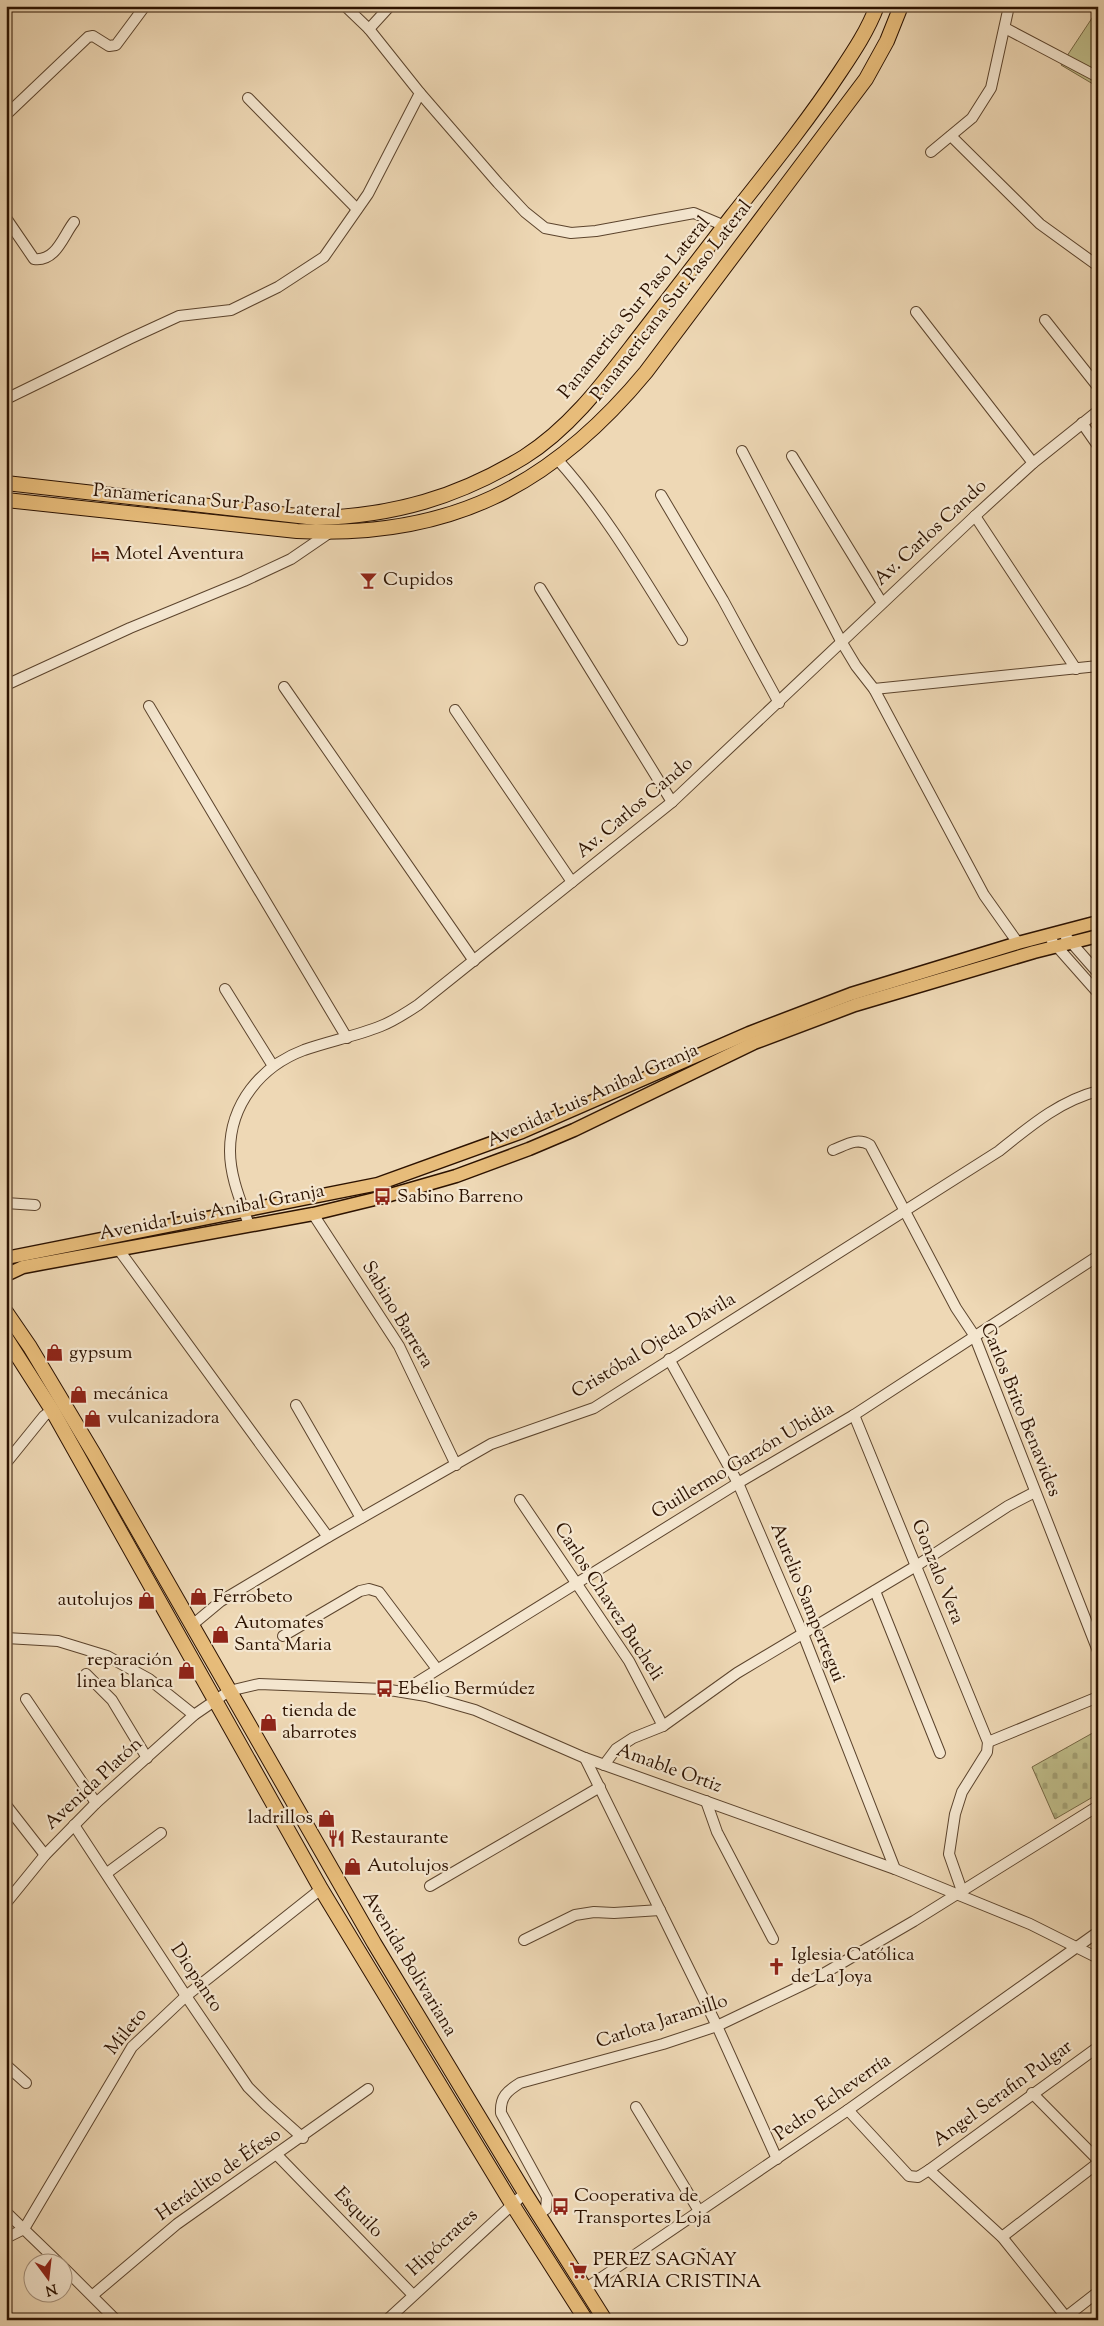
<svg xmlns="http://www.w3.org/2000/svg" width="1104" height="2326" font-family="'Sorts Mill Goudy',serif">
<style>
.green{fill:#bfbd8a;stroke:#766845}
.cemetery{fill:url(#cemetery-stones);stroke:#766845}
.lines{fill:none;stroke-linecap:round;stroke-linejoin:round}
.minor-casing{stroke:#5c442d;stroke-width:12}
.major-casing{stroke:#2c1200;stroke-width:15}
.highway-casing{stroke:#2c1200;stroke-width:16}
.minor{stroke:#f4e6cf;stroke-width:10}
.major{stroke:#e7bc7a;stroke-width:12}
.highway{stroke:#e7bc7a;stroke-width:14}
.labels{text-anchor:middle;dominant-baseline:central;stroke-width:4.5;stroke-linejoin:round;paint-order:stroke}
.street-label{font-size:19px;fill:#2c1200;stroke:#f4e6cf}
.poi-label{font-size:19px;fill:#2c1200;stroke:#f4e6cf;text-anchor:start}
</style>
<defs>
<pattern id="cemetery-stones" width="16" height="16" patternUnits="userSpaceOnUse" patternTransform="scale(1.25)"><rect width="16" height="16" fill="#bfbd8a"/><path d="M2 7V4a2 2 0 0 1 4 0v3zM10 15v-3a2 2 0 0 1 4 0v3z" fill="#a4a175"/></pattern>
</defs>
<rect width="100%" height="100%" fill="#eed8b5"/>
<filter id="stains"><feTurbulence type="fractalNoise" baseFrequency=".004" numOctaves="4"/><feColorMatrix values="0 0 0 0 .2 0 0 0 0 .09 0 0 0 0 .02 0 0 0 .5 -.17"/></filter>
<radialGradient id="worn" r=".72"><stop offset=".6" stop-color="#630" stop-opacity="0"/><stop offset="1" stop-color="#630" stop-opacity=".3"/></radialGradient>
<!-- green -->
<path class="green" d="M1098 9V87L1061 65Z"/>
<!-- cemetery -->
<path class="cemetery" d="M1098 1730V1794L1055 1819 1032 1767Z"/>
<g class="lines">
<defs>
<g id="minor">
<path d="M1005 28 1098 77"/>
<path d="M369 29 390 6"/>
<path d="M420 93 498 183 525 212 545 228 571 233 596 231 694 213 725 226"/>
<path d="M248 98 357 209"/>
<path d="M6 115 88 37 93 36 109 46 116 45 145 6"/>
<path d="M951 136 1040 224 1098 266"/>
<path d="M931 152 972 118 991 88 1009 6"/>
<path d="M6 218 34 259C56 262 63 236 74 222"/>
<path d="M916 312 1033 463"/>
<path d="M1045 320 1098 387"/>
<path d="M6 399 129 339 179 316 231 310 278 287 324 257 368 194 420 93 369 29 345 6"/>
<path d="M1082 423 1098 446"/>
<path d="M742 451 841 641 856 666 874 689 984 895 1018 943"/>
<path d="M792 456 882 603"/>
<path d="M557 459C606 513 643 578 682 640"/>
<path d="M661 495 723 600 779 703"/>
<path d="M975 516 1076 669"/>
<path d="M540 588 672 802"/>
<path d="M6 685 130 628 244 581 291 559 329 533"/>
<path d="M284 687 474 961"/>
<path d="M874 689 1098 666"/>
<path d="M149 706 347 1038"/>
<path d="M455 710 572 882"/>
<path d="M1062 932 1098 973"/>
<path d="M1052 941 1098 993"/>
<path d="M225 989 273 1066"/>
<path d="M833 1150C846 1145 857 1137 870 1145L956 1308 974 1335 1098 1651"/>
<path d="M6 1203 35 1205"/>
<path d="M313 1214 399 1346 456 1465"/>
<path d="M249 1225C241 1202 230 1177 230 1151 230 1104 261 1066 304 1050 330 1041 356 1036 381 1026 394 1021 406 1013 418 1005L672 802 975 516 1033 463 1098 411"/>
<path d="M119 1250 328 1537"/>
<path d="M669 1359 738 1483 803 1634 895 1869"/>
<path d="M296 1405 361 1518"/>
<path d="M854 1415 988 1742 987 1752 962 1792 955 1814 949 1854 962 1891"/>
<path d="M6 1463 44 1416 52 1410"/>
<path d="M520 1500 629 1661 663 1726"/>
<path d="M875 1591 940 1753"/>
<path d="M191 1626 221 1601 328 1537 491 1444 594 1408 999 1151C1029 1127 1059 1101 1098 1091"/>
<path d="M283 1636 360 1591 369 1589 379 1592 437 1669"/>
<path d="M6 1638 58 1641 107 1656 149 1679 194 1715"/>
<path d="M86 1674 112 1700 147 1758"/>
<path d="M403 1691 738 1483 854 1415 1098 1256"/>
<path d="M26 1699 96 1803"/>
<path d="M988 1742 1098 1697"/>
<path d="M585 1758 717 2026 777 2159"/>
<path d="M604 1765 616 1749 633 1738 663 1726 737 1673 916 1566 1008 1506 1035 1492"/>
<path d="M706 1801 717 1832 773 1939"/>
<path d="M6 1805 45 1855"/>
<path d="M74 1825 186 1996 248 2087 266 2105 303 2138"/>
<path d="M107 1873 161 1833"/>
<path d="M430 1886 600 1787"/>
<path d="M6 1903 45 1855 96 1803 194 1715 229 1691 259 1684 384 1689 426 1696 475 1710 585 1758 895 1869 1030 1924 1098 1958"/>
<path d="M524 1940 575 1915 594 1912 614 1913 660 1910"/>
<path d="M6 2065 26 2083"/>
<path d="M1032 2093 1098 2160"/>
<path d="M636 2107 699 2211"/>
<path d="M848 2110 909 2176 918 2177 929 2170 1002 2237 1066 2317"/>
<path d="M277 2155 413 2295"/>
<path d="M929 2170 1098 2047"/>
<path d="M6 2212 60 2264"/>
<path d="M538 2215 546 2209 547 2197 501 2113C500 2097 507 2091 520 2083L663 2044 717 2026 811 1981 914 1921 1098 1806"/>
<path d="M1002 2237 1098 2163"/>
<path d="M6 2238 24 2229 132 2047 186 1996 321 1889"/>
<path d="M62 2266 116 2320"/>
<path d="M585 2289 848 2110 1098 1932"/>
<path d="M93 2295 177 2224 368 2089"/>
<path d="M387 2320 525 2193"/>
<path d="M1062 2320 1098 2292"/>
</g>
<g id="major">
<path d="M6 1258 378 1184 522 1132 749 1033 851 994 1018 943 1098 922"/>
<path d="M6 1275 23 1267 313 1214 383 1197 456 1176 529 1149 574 1130 754 1043 855 1005 1034 952 1098 936"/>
</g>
<g id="highway">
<path d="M6 483 316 518C394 516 458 497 524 457 573 426 607 378 642 333 672 294 702 255 732 216 769 169 807 122 840 72 854 51 868 30 877 6"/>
<path d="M6 500 297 531C448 539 551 487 646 372L866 79 887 41 901 6"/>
<path d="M6 1312 30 1347 94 1454 374 1943 525 2193 605 2320"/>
<path d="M6 1338 52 1410 321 1889 512 2204 586 2320"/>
</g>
</defs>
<!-- minor casing -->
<use href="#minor" class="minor-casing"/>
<!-- major casing -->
<use href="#major" class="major-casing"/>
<!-- highway casing -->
<use href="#highway" class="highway-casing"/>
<!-- minor -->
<use href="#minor" class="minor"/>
<!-- major -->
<use href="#major" class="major"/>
<!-- highway -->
<use href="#highway" class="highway"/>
</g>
<!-- icons -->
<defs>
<symbol id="hotel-bare" viewBox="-9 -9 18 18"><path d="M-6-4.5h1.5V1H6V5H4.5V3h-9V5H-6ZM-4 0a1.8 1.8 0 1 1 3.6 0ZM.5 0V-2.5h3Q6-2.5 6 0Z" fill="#8f2418" stroke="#f4e6cf" stroke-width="2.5" paint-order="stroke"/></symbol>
<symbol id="bar-bare" viewBox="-9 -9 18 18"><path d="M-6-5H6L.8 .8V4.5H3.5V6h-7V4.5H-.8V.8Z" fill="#8f2418" stroke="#f4e6cf" stroke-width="2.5" paint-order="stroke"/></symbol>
<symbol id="bus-bare" viewBox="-9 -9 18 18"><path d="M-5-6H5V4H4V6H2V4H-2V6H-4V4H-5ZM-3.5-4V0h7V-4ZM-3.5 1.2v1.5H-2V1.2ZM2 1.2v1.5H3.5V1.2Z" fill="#8f2418" stroke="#f4e6cf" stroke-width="2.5" paint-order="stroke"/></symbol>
<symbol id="shop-bare" viewBox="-9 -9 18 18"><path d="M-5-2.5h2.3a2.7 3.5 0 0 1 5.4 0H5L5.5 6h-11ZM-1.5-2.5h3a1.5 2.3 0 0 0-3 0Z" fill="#8f2418" stroke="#f4e6cf" stroke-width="2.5" paint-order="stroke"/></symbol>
<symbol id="restaurant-bare" viewBox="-9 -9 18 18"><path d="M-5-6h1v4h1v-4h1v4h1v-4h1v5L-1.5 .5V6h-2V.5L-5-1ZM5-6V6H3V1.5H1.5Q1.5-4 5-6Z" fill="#8f2418" stroke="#f4e6cf" stroke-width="2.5" paint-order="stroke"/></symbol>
<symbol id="church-bare" viewBox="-9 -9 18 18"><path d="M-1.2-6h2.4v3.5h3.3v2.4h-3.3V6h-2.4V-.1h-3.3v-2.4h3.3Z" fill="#8f2418" stroke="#f4e6cf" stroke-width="2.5" paint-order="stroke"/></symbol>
<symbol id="supermarket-bare" viewBox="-9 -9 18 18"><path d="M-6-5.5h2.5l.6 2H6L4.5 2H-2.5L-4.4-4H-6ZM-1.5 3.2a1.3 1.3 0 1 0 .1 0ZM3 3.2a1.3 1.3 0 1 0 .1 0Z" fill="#8f2418" stroke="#f4e6cf" stroke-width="2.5" paint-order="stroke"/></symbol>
</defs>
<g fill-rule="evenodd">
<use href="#hotel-bare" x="88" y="542" width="25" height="25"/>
<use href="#bar-bare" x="356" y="568" width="25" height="25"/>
<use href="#bus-bare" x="370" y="1184" width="25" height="25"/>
<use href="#shop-bare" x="42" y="1340" width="25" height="25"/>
<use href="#shop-bare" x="66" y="1382" width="25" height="25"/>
<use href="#shop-bare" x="80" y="1406" width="25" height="25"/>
<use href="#shop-bare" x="186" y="1584" width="25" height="25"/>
<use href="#shop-bare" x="134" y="1588" width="25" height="25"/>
<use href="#shop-bare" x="208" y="1622" width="25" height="25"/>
<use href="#shop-bare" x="174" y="1658" width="25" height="25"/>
<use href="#bus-bare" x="372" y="1676" width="25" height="25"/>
<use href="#shop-bare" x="256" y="1710" width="25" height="25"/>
<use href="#shop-bare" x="314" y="1806" width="25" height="25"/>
<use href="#restaurant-bare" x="324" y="1826" width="25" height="25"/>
<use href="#shop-bare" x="340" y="1854" width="25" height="25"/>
<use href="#church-bare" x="764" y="1954" width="25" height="25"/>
<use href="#bus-bare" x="548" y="2194" width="25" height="25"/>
<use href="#supermarket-bare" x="566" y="2258" width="25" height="25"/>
</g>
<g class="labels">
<!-- street labels -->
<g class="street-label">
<text transform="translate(672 301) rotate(-52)">Panamericana Sur Paso Lateral</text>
<text transform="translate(635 308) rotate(-51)">Panamerica Sur Paso Lateral</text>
<text transform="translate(217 502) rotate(5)">Panamericana Sur Paso Lateral</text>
<text transform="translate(931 533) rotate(-43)">Av. Carlos Cando</text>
<text transform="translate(635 808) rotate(-40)">Av. Carlos Cando</text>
<text transform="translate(593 1096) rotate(-24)">Avenida Luis Anibal Granja</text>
<text transform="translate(212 1213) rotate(-11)">Avenida Luis Anibal Granja</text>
<text transform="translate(397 1315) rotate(59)">Sabino Barrera</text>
<text transform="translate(654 1346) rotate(-31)">Cristóbal Ojeda Dávila</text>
<text transform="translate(1020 1410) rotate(68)">Carlos Brito Benavides</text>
<text transform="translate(743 1461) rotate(-31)">Guillermo Garzón Ubidia</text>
<text transform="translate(937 1572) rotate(68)">Gonzalo Vera</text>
<text transform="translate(608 1602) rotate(57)">Carlos Chavez Bucheli</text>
<text transform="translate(807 1603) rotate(68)">Aurelio Sampertegui</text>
<text transform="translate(669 1769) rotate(20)">Amable Ortiz</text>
<text transform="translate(94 1784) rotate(-43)">Avenida Platón</text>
<text transform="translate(409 1964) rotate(59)">Avenida Bolivariana</text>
<text transform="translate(196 1978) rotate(56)">Diopanto</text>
<text transform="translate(662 2022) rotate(-18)">Carlota Jaramillo</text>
<text transform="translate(127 2032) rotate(-51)">Mileto</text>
<text transform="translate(1003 2094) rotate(-36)">Angel Serafin Pulgar</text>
<text transform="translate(833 2098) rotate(-35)">Pedro Echeverría</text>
<text transform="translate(219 2175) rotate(-35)">Heráclito de Éfeso</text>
<text transform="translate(358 2213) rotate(46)">Esquilo</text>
<text transform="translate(443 2243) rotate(-43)">Hipócrates</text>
</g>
<!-- poi labels -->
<g class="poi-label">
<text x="115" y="554">Motel Aventura</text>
<text x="383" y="580">Cupidos</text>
<text x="397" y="1197">Sabino Barreno</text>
<text x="69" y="1353">gypsum</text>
<text x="93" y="1394">mecánica</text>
<text x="107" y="1418">vulcanizadora</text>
<text x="213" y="1597">Ferrobeto</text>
<text x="133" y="1600" text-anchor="end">autolujos</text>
<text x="234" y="1623">Automates<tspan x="234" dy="22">Santa Maria</tspan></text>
<text x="173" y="1660" text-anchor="end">reparación<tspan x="173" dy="22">linea blanca</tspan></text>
<text x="398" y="1689">Ebelio Bermúdez</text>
<text x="282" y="1711">tienda de<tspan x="282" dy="22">abarrotes</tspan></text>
<text x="313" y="1818" text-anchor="end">ladrillos</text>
<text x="351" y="1838">Restaurante</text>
<text x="367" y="1866">Autolujos</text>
<text x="791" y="1955">Iglesia Católica<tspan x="791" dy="22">de La Joya</tspan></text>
<text x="574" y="2196">Cooperativa de<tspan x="574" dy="22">Transportes Loja</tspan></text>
<text x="593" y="2260">PEREZ SAGÑAY<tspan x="593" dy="22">MARIA CRISTINA</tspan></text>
</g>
</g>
<!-- margin -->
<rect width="1104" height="2326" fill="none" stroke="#eed8b5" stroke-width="25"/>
<rect x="8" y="8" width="1089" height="2311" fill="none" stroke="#2c1200" stroke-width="2.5"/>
<rect x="12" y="12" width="1079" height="2301" fill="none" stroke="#2c1200"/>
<!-- north arrow -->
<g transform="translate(48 2278) rotate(165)"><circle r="24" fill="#f4e6cf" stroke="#a4917c"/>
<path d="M0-4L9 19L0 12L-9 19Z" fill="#8f2418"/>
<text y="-8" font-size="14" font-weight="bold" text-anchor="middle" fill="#2c1200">N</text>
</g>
<rect width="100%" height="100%" filter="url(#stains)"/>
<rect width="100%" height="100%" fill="url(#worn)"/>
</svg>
